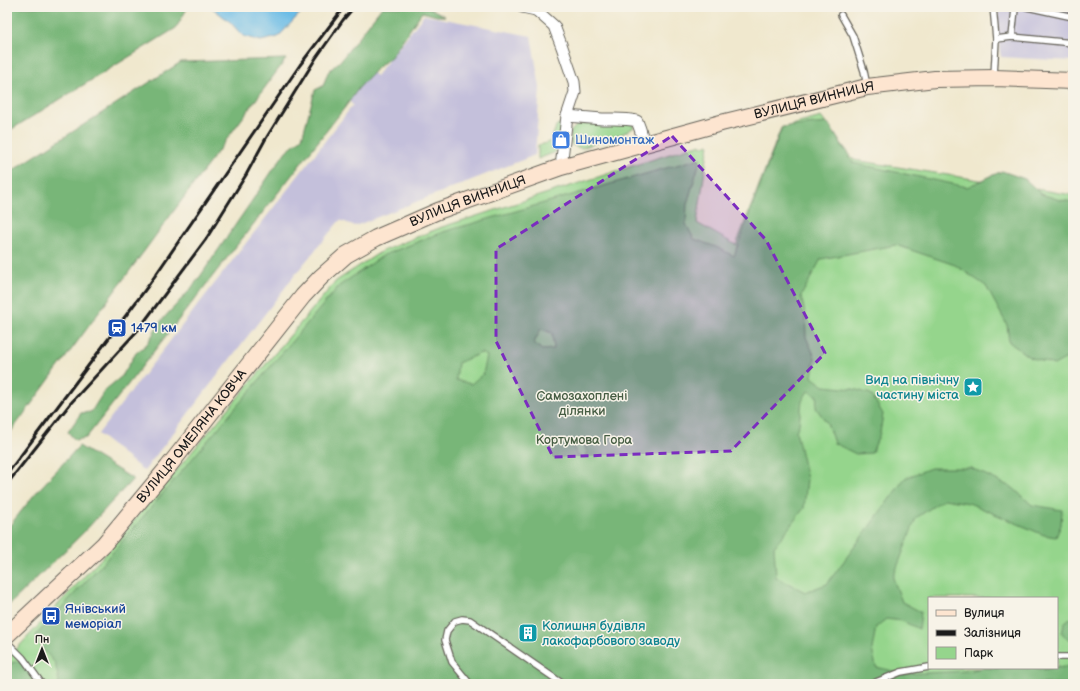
<svg xmlns="http://www.w3.org/2000/svg" width="1080" height="691" font-family="'Balsamiq Sans',sans-serif">
<style>
.industrial{fill:#c4c0db}
.green{fill:#95d58c;stroke:#587854;fill-rule:evenodd}
.forest{fill:#78b678;stroke:#4a694a;fill-rule:evenodd}
.water{fill:#6bbce6;stroke:#446c81}
.lines{fill:none;stroke-linecap:round;stroke-linejoin:round}
.service-casing{stroke:#66635a;stroke-width:8}
.minor-casing{stroke:#66635a;stroke-width:13}
.secondary-casing{stroke:#66635a;stroke-width:18}
.service{stroke:#fff;stroke-width:5.5}
.minor{stroke:#fff;stroke-width:11}
.secondary{stroke:#fde5d0;stroke-width:16}
.rail{stroke:#1c1c1c;stroke-width:3}
.marked{fill:#7b2cbf;fill-opacity:0.2;stroke:#7b2cbf;stroke-width:3;stroke-dasharray:8 5;stroke-linejoin:round}
.labels{text-anchor:middle;dominant-baseline:central;stroke-width:3;stroke-linejoin:round;paint-order:stroke}
.street-label{font-size:13px;fill:#1c1c1c;stroke:#f7f3e8}
.shop-label{font-size:13px;fill:#366cbe;stroke:#f7f3e8;text-anchor:start}
.transit-label{font-size:13px;fill:#164399;stroke:#f7f3e8;text-anchor:start}
.culture-label{font-size:13px;fill:#0d838f;stroke:#f7f3e8;text-anchor:end}
.park-label{font-size:13px;fill:#465d43;stroke:#f7f3e8}
</style>
<rect width="100%" height="100%" fill="#f7f3e8"/>
<filter id="ink" filterUnits="userSpaceOnUse"><feTurbulence type="fractalNoise" baseFrequency=".025" numOctaves="2"/><feDisplacementMap in="SourceGraphic" scale="8" xChannelSelector="R" yChannelSelector="G"/><feConvolveMatrix kernelMatrix="1 2 1 2 8 2 1 2 1" color-interpolation-filters="sRGB"/></filter>
<filter id="wash" filterUnits="userSpaceOnUse"><feTurbulence type="fractalNoise" baseFrequency=".012" numOctaves="4" result="noise"/><feDisplacementMap in="SourceGraphic" scale="16" xChannelSelector="R" yChannelSelector="G"/><feGaussianBlur stdDeviation="0.9" result="paint"/><feColorMatrix in="noise" values="0 0 0 0 0 0 0 0 0 0 0 0 0 0 0 0 0 1.4 0 .05"/><feComposite in="paint" operator="in"/></filter>
<g filter="url(#wash)">
<rect width="100%" height="100%" fill="#f0e8ce"/>
<!-- industrial -->
<g class="industrial">
<path d="M998 7H1073V61L1001 57 997 33Z"/>
<path d="M424 15 531 36 540 88 535 155 355 226 340 220 297 272 144 471 98 434 353 105 348 100 371 72 376 76Z"/>
</g>
<!-- green -->
<g class="green">
<path d="M821 117 854 160 1073 195V684H7V659L110 549 336 281 382 251 442 227 701 144V147L709 144 697 223 736 245 781 128ZM929 598H1057V668H929Z"/>
<path d="M600 121 631 122 634 127C625 135 595 143 582 148L576 147 571 144 570 139 571 131 577 125Z"/>
<path d="M559 123 561 125V133L556 152 538 159V146L551 141C553 136 555 126 559 123Z"/>
</g>
<!-- forest -->
<g class="forest">
<path d="M7 7H188L176 28 7 132Z"/>
<path d="M382 7H428L445 16H437L422 12 391 57 377 68 358 89 346 106 86 438 75 440 68 432 81 413 91 412 105 390 122 376 136 353 147 344 161 321 189 291 199 278 286 151 302 138 315 90 323 86 328 72 341 60Z"/>
<path d="M286 59 7 437V174L181 62Z"/>
<path d="M828 123 853 163 967 187 1002 171 1025 179 1041 194 1060 200 1073 202V352L1072 355 1054 365 1029 357 1009 342 1007 325 986 286 955 265 896 245 821 259 801 296 805 313 806 337 815 357 812 377 824 386 853 389 871 394 883 414 880 433 872 453 856 454 834 443 827 423 816 408 817 396 808 391 802 401 799 424 796 431 807 479 804 508 774 547 776 577 805 592 827 584 905 478 931 468H971L1013 488 1032 505 1062 510 1061 525 1056 537 1044 535 969 503 944 499 916 518 893 578 902 602 921 612 919 629 902 621 886 619 876 627 872 649 876 667 889 670 902 674 969 671 981 668H1032L1039 670 1073 666V684H58L59 681 55 663 42 648 36 635 113 552 339 286 384 255 443 232 701 158 687 204 686 224 694 239 716 247 734 256 782 127ZM541 329 552 333 554 349 542 350 534 343ZM481 353 487 356 483 374 471 384 456 380 458 363ZM584 443 587 453 584 458 577 455 573 446Z"/>
<path d="M79 446 133 479 83 533 7 607V529L34 495Z"/>
<path d="M1070 618 1073 621V639H1067L1062 633 1064 623Z"/>
<path d="M19 661 29 667 38 684H7V664Z"/>
</g>
<!-- water -->
<path class="water" d="M211 7H306L278 37 261 41 243 36 229 21Z"/>
</g>
<g filter="url(#ink)">
<g class="lines">
<defs>
<g id="service">
<path d="M993 7 996 39 994 76"/>
<path d="M1027 7 1073 17"/>
<path d="M841 15 853 36 864 71 867 86"/>
<path d="M1012 37 1015 9 1017 7"/>
<path d="M996 39 1012 37 1073 43"/>
<path d="M7 642 23 658 42 684"/>
<path d="M1057 657H1073"/>
<path d="M470 684 452 662 445 640 447 631 455 621 462 619 470 620 563 684"/>
<path d="M873 684 876 682 901 672 929 667"/>
</g>
<g id="minor">
<path d="M522 7 536 10"/>
<path d="M535 7 536 10 554 26 562 47 574 82 575 92 567 116 561 167"/>
<path d="M567 116C579 117 591 118 602 119 615 119 625 118 637 121L640 129 644 143"/>
</g>
<g id="secondary">
<path id="s1" d="M7 635 104 544 168 467 303 296 321 277 346 255 376 238 438 211 561 167 721 123 867 87 935 79 994 78 1073 81"/>
</g>
</defs>
<!-- service casing -->
<use href="#service" class="service-casing"/>
<!-- minor casing -->
<use href="#minor" class="minor-casing"/>
<!-- secondary casing -->
<use href="#secondary" class="secondary-casing"/>
<!-- service -->
<use href="#service" class="service"/>
<!-- minor -->
<use href="#minor" class="minor"/>
<!-- secondary -->
<use href="#secondary" class="secondary"/>
<!-- rail -->
<g class="rail">
<path d="M7 474 148 286 300 65 344 7"/>
<path d="M7 484 70 404 138 330 206 239 246 175 265 140 316 58 343 20 354 7"/>
</g>
</g>
</g>
<!-- marked area -->
<path class="marked" d="M672 136 766 240 825 353 731 451 553 457 496 341V249Z"/>
<!-- icons -->
<defs>
<symbol id="shop-square" viewBox="-11 -11 22 22"><rect x="-9" y="-9" width="18" height="18" rx="4" fill="#3f7fe0" stroke="#f7f3e8"/><path d="M-5-2.5h2.3a2.7 3.5 0 0 1 5.4 0H5L5.5 6h-11ZM-1.5-2.5h3a1.5 2.3 0 0 0-3 0Z" fill="#fff"/></symbol>
<symbol id="station-square" viewBox="-11 -11 22 22"><rect x="-9" y="-9" width="18" height="18" rx="4" fill="#1a4fb4" stroke="#f7f3e8"/><path d="M-3-6H3Q5-6 5-4V2Q5 4 3 4L4.5 6H3L1.5 4h-3L-3 6H-4.5L-3 4Q-5 4-5 2V-4Q-5-6-3-6ZM-3.5-4v3h7v-3ZM-3.5 1v1.5H-2V1ZM2 1v1.5H3.5V1Z" fill="#fff"/></symbol>
<symbol id="sight-square" viewBox="-11 -11 22 22"><rect x="-9" y="-9" width="18" height="18" rx="4" fill="#0f9aa8" stroke="#f7f3e8"/><path d="M0-6L1.8-2.2L6-1.7L2.9 1.2L3.7 5.4L0 3.3L-3.7 5.4L-2.9 1.2L-6-1.7L-1.8-2.2Z" fill="#fff"/></symbol>
<symbol id="bus-square" viewBox="-11 -11 22 22"><rect x="-9" y="-9" width="18" height="18" rx="4" fill="#1a4fb4" stroke="#f7f3e8"/><path d="M-5-6H5V4H4V6H2V4H-2V6H-4V4H-5ZM-3.5-4V0h7V-4ZM-3.5 1.2v1.5H-2V1.2ZM2 1.2v1.5H3.5V1.2Z" fill="#fff"/></symbol>
<symbol id="building-square" viewBox="-11 -11 22 22"><rect x="-9" y="-9" width="18" height="18" rx="4" fill="#0f9aa8" stroke="#f7f3e8"/><path d="M-4-6H4V6H1V3H-1V6H-4ZM-2.5-4.3h1.7v1.8h-1.7ZM.8-4.3h1.7v1.8H.8ZM-2.5-1h1.7V.8h-1.7ZM.8-1h1.7V.8H.8Z" fill="#fff"/></symbol>
</defs>
<g fill-rule="evenodd">
<use href="#shop-square" x="550" y="129" width="22" height="22"/>
<use href="#station-square" x="106" y="317" width="22" height="22"/>
<use href="#sight-square" x="962" y="376" width="22" height="22"/>
<use href="#bus-square" x="40" y="605" width="22" height="22"/>
<use href="#building-square" x="517" y="622" width="22" height="22"/>
</g>
<g class="labels">
<!-- street labels -->
<g class="street-label">
<text stroke="none"><textPath href="#s1" startOffset="1005">ВУЛИЦЯ ВИННИЦЯ</textPath></text>
<text stroke="none"><textPath href="#s1" startOffset="644">ВУЛИЦЯ ВИННИЦЯ</textPath></text>
<text stroke="none"><textPath href="#s1" startOffset="272">ВУЛИЦЯ ОМЕЛЯНА КОВЧА</textPath></text>
</g>
<!-- shop labels -->
<g class="shop-label">
<text x="575" y="140">Шиномонтаж</text>
</g>
<!-- transit labels -->
<g class="transit-label">
<text x="131" y="328">1479 км</text>
<text x="65" y="609">Янівський<tspan x="65" dy="15">меморіал</tspan></text>
</g>
<!-- culture labels -->
<g class="culture-label">
<text x="959" y="380">Вид на північну<tspan x="959" dy="15">частину міста</tspan></text>
<text x="542" y="626" text-anchor="start">Колишня будівля<tspan x="542" dy="15">лакофарбового заводу</tspan></text>
</g>
<!-- park labels -->
<g class="park-label">
<text x="582" y="396">Самозахоплені<tspan x="582" dy="15">ділянки</tspan></text>
<text x="584" y="440">Кортумова Гора</text>
</g>
</g>
<!-- margin -->
<rect width="1080" height="691" fill="none" stroke="#f7f3e8" stroke-width="24"/>
<!-- legend -->
<rect x="928" y="597" width="130" height="72" fill="#f7f3e8" stroke="#9f9d96"/>
<rect x="936" y="610" width="20" height="6" fill="#fde5d0" stroke="#9f9d96"/>
<text x="964" y="617" font-size="12" fill="#1c1c1c">Вулиця</text>
<rect x="936" y="630" width="20" height="6" fill="#1c1c1c" stroke="#9f9d96"/>
<text x="964" y="637" font-size="12" fill="#1c1c1c">Залізниця</text>
<rect x="936" y="647" width="20" height="12" fill="#95d58c" stroke="#9f9d96"/>
<text x="964" y="657" font-size="12" fill="#1c1c1c">Парк</text>
<!-- north arrow -->
<g transform="translate(42 649)" stroke="#f7f3e8" stroke-width="3" paint-order="stroke">
<path d="M0-3L7 15L0 10L-7 15Z" fill="#1c1c1c"/>
<text y="-6" font-size="11" font-weight="bold" text-anchor="middle" fill="#1c1c1c">Пн</text>
</g>
</svg>
